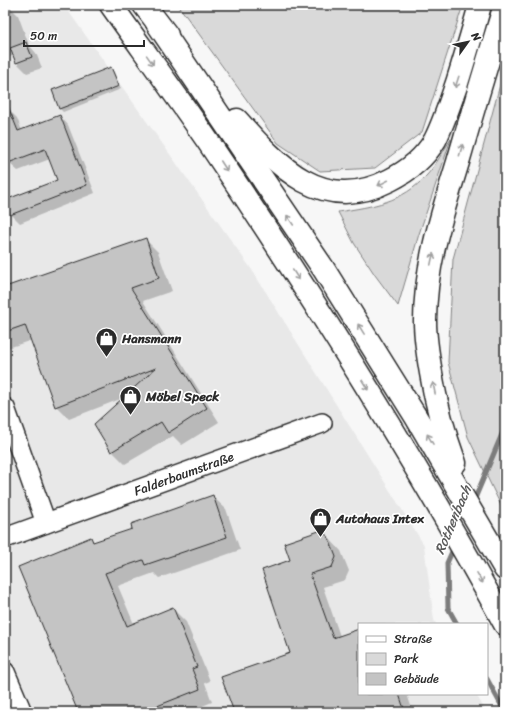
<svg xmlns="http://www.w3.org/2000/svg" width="510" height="717" font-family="Sriracha,sans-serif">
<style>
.built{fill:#e8e8e8}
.green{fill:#d9d9d9;stroke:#828282}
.shadow{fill:#0003}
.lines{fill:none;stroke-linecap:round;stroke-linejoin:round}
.stream{stroke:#7b7b7b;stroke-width:5}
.building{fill:#c4c4c4;stroke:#2b2b2b}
.minor-casing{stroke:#2b2b2b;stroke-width:22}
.motorway-casing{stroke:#2b2b2b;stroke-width:25}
.minor{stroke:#fff;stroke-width:19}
.motorway{stroke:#fff;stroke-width:22}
.oneway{stroke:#a0a0a0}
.labels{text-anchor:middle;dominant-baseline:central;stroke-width:3.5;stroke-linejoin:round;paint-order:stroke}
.poi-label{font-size:13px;font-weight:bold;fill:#2b2b2b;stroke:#fff;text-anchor:start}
.street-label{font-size:13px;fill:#2b2b2b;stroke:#fff}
.water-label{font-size:14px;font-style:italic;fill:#5a5a5a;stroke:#fff}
</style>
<rect width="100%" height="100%" fill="#f7f7f7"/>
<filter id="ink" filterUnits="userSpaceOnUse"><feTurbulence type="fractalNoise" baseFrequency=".025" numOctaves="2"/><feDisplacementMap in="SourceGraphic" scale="8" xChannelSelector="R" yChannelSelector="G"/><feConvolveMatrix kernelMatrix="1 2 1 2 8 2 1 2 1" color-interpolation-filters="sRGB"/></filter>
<g filter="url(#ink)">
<!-- built -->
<path class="built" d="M5 5H64L252 270 424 545 434 620 436 624H359V694H476L486 712H5Z"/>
<!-- green -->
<g class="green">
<path d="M178 5H463L422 132 375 168 320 171 278 143Z"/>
<path d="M505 66V514L468 437 448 362 453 259Z"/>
<path d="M451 139 419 234 398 306 375 275 354 243 338 212C373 206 402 203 427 175 436 165 443 151 451 139Z"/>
</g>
<!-- shadow -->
<g class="shadow">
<path d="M5 5H8L18 15 29 45 36 53 42 68 27 73 17 63 14 55 5 59Z"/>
<path d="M111 68 114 72 121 89 63 112 59 108Z"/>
<path d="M8 109 17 118 22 131 60 116 68 125 95 193 20 223 11 214 58 180 50 159 18 171 9 163 5 154V110Z"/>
<path d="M145 239 158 252 172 291 143 301 219 422 182 445 173 436 125 464 112 451 123 398 69 419 56 406 32 340 5 349V288Z"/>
<path d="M212 496 226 509 240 550 159 578 154 573 118 586 134 624 173 609 186 622 210 681 205 683 212 702 188 712H79L91 538 95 543 134 530Z"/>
<path d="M328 537 341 551 349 571 345 580 323 587 340 636 359 630V694H407L413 712H235L292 653 291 561Z"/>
</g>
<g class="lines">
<!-- stream -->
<g class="stream">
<path d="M473 503 505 427"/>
<path d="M454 547 447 563 448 608 457 624"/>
<path d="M487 679 505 712"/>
</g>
</g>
<!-- building -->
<g class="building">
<path d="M26 42 32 57 16 63 10 48Z"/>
<path d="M111 67 119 86 59 109 52 90Z"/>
<path d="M6 101 18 131 60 115 87 185 10 215 5 200 57 180 45 149 8 163 5 155Z"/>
<path d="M146 238 159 278 131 288 207 408 168 433 161 422 111 452 94 424 156 368 55 407 25 325 5 332V287Z"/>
<path d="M213 495 227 537 145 565 143 560 105 573 127 626 173 607 197 667 192 669 200 689 142 712H78L18 567 91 537 93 542 132 529 131 524Z"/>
<path d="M319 531 328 536 336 557 332 567 310 574 333 638 359 629V694H399L405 712H234L221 677 290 653 262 570 290 560 284 543Z"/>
</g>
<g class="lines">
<defs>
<g id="minor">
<path d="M5 408 46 523"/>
<path id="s1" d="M5 538 322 423"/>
<path d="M5 672 22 712"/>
</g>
<g id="motorway">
<path d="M111 5C143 50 176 95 207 140 313 297 414 458 505 624"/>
<path d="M144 5 167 35"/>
<path d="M157 23 323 268 416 417 505 569"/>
<path d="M237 120C279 167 322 215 390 180 408 171 425 157 435 140 444 122 450 103 457 83 465 57 473 31 480 5"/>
<path d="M455 463C444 433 436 404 431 373 428 356 425 338 425 321 425 266 442 214 458 162 473 110 489 57 505 5"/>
</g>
</defs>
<!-- minor casing -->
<use href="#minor" class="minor-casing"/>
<!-- motorway casing -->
<use href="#motorway" class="motorway-casing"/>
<!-- minor -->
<use href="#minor" class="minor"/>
<!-- motorway -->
<use href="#motorway" class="motorway"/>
</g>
<!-- one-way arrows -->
<defs><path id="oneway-shaft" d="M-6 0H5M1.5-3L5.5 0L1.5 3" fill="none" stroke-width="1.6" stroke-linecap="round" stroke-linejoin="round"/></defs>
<g class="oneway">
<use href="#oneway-shaft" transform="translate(150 60) rotate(55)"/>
<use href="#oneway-shaft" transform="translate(457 82) rotate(108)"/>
<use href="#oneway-shaft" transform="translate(461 150) rotate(-74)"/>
<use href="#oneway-shaft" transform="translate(224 166) rotate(57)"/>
<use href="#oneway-shaft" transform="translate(383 183) rotate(153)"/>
<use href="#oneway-shaft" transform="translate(290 220) rotate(-124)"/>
<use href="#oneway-shaft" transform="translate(432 259) rotate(-78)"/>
<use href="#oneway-shaft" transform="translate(296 275) rotate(57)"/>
<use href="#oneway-shaft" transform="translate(361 329) rotate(-122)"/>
<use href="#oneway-shaft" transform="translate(365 385) rotate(58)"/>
<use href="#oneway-shaft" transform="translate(434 388) rotate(-101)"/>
<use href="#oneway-shaft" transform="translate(430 439) rotate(-120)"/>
<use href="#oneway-shaft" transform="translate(480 578) rotate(60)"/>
</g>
</g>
<!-- icons -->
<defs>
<symbol id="shop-pin" viewBox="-11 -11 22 30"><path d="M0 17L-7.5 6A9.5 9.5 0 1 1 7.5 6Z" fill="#2b2b2b" stroke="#fff"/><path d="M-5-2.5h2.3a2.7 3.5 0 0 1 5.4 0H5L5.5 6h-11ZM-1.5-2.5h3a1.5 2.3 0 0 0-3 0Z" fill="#fff"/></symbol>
</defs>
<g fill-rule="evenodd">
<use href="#shop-pin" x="94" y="326" width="25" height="34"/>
<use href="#shop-pin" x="118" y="384" width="25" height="34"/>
<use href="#shop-pin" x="308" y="506" width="25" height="34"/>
</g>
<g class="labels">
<!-- poi labels -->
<g class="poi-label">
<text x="122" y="338">Hansmann</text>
<text x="146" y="396">Möbel Speck</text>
<text x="336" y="518">Autohaus Intex</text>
</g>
<!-- street labels -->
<g class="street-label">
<text stroke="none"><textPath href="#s1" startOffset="190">Falderbaumstraße</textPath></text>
</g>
<!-- water labels -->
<g class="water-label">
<text transform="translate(453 520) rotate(-67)">Rothenbach</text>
</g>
</g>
<!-- margin -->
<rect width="510" height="717" fill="none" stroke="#fff" stroke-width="20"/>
<rect x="10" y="10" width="490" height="697" fill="none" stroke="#2b2b2b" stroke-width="1.5" filter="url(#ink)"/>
<!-- legend -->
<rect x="358" y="623" width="130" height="72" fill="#ffffff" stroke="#aaaaaa"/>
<rect x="366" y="636" width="20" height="6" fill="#ffffff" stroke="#aaaaaa"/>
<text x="394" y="643" font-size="12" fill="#2b2b2b">Straße</text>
<rect x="366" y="653" width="20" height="12" fill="#d9d9d9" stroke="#aaaaaa"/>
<text x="394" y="663" font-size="12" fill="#2b2b2b">Park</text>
<rect x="366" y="673" width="20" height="12" fill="#c4c4c4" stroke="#aaaaaa"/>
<text x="394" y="683" font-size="12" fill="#2b2b2b">Gebäude</text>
<!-- north arrow -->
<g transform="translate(468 42) rotate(57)" stroke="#ffffff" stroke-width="3" paint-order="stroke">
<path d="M0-3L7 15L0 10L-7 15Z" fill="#2b2b2b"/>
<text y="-6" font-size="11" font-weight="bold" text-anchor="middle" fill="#2b2b2b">N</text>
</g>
<!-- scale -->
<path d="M24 40v6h120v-6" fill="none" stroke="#2b2b2b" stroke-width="2"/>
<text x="30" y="40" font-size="12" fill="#2b2b2b" stroke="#ffffff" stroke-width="3" paint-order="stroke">50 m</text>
</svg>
